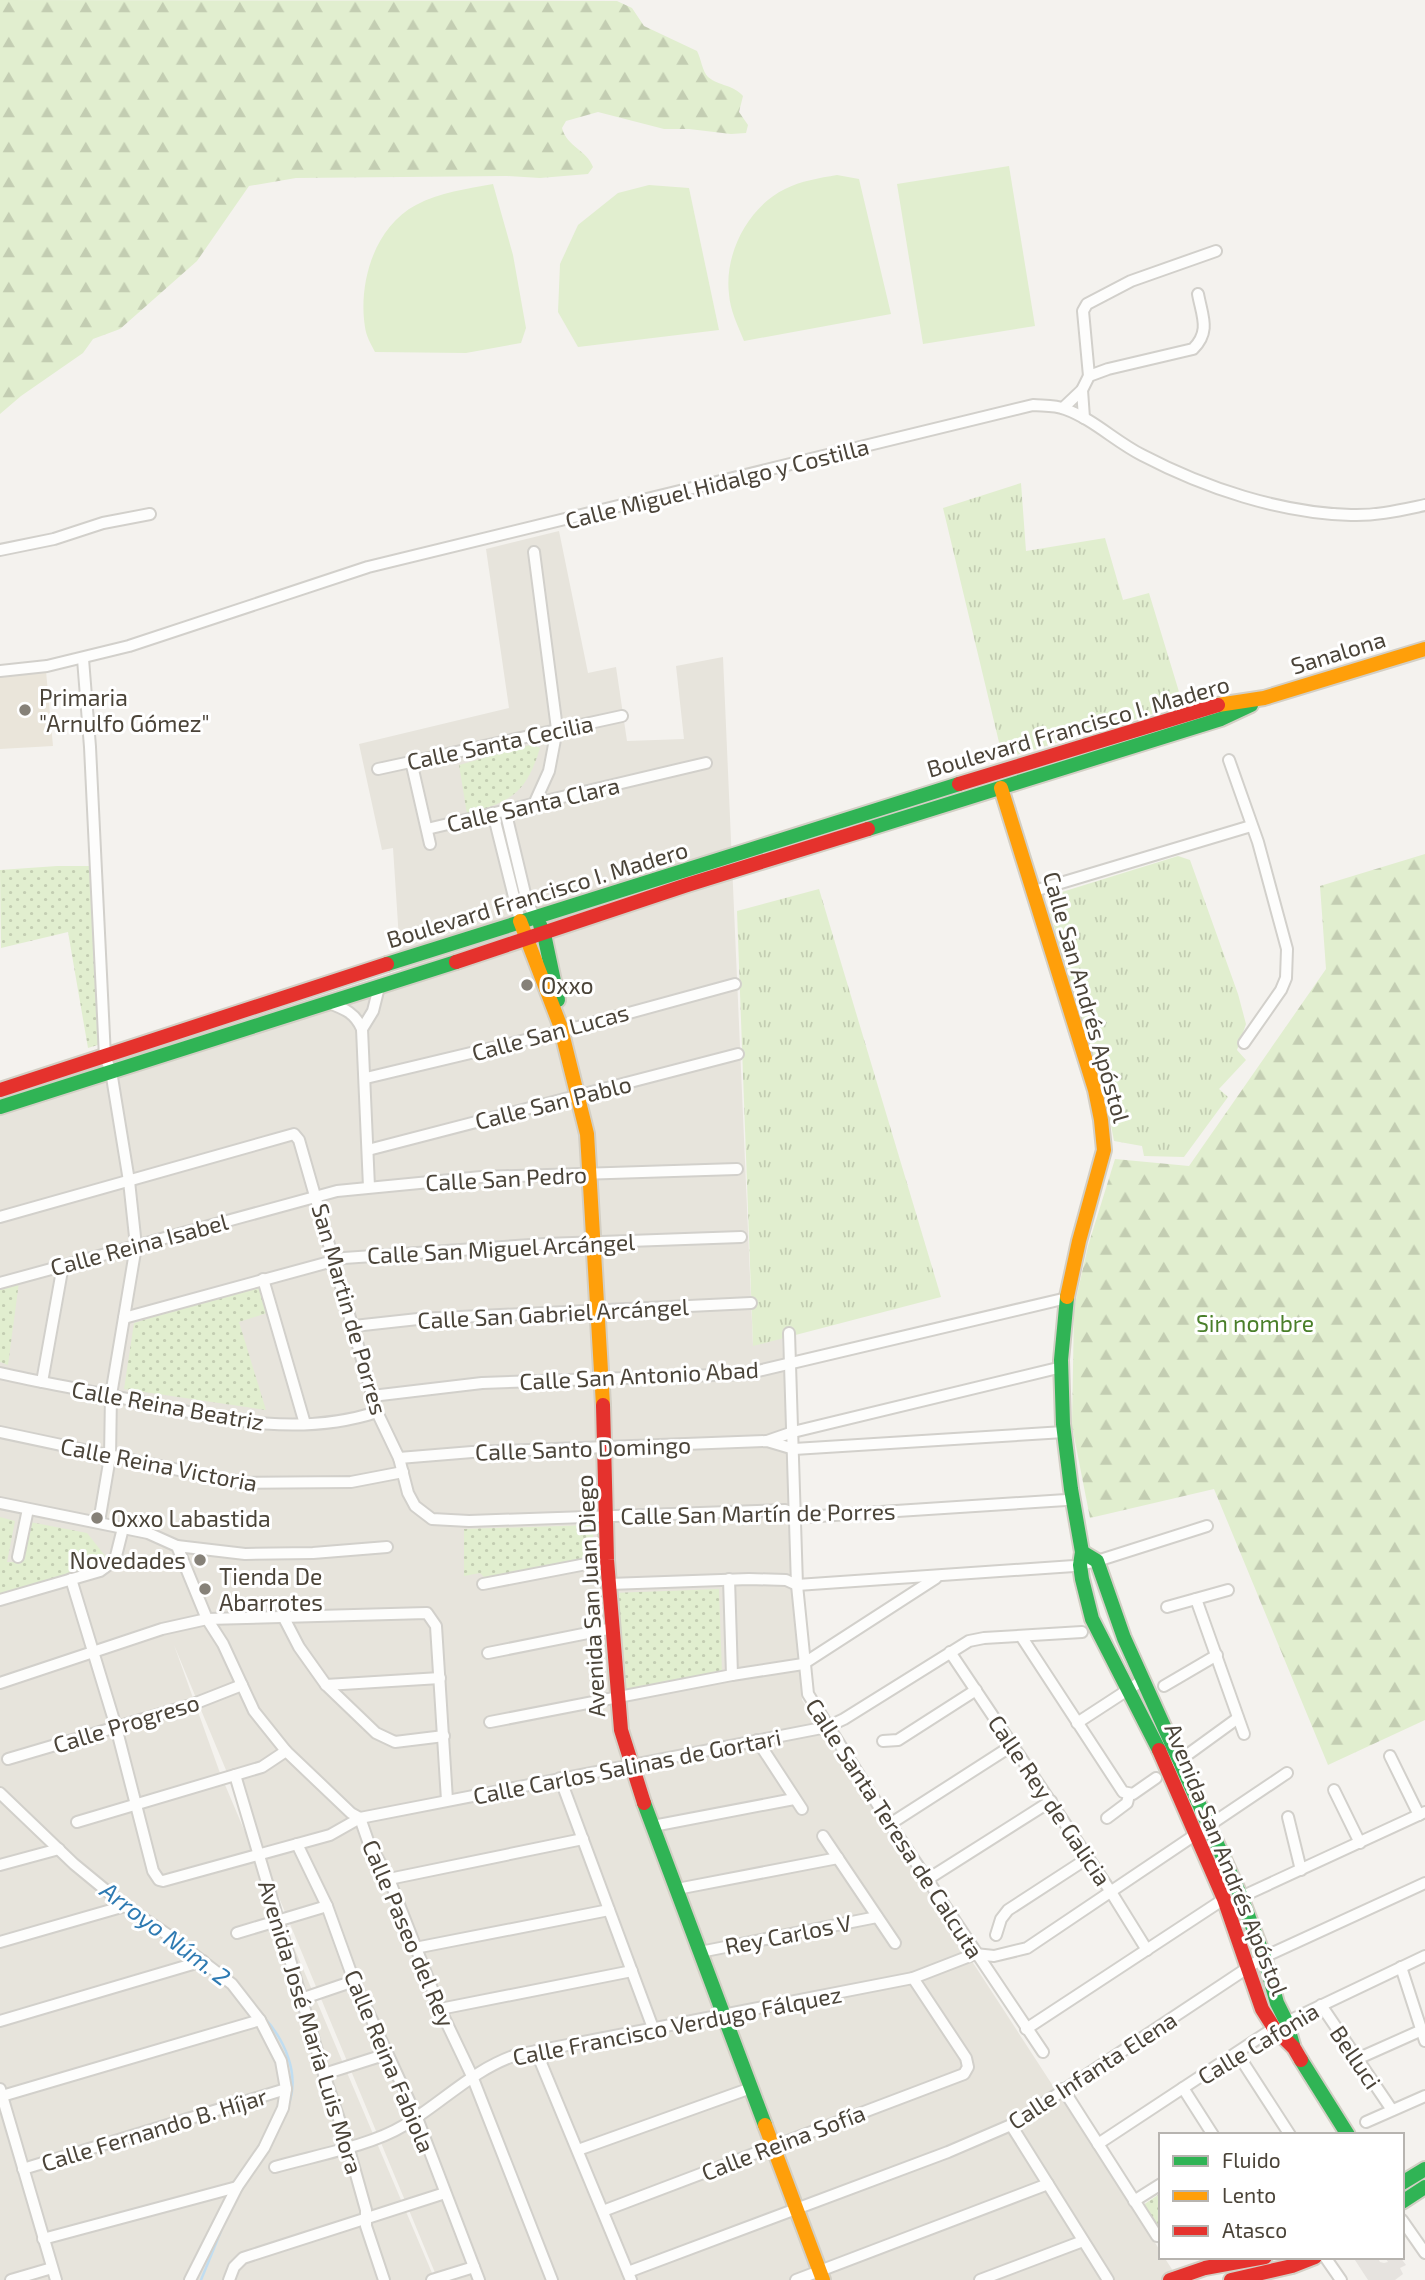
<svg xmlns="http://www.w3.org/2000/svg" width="1425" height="2280" font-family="'Exo 2',sans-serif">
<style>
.residential{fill:#e7e4dc}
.education{fill:#eae5da}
.grass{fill:url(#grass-tufts)}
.forest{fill:url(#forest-firs)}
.park{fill:url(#park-dots)}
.garden{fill:#e1eecf}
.parking{fill:#e6e3df}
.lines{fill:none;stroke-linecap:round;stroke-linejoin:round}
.stream{stroke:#c0ddf1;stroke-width:2.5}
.street-casing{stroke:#d2d0cb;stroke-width:14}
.fast-casing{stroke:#d3cfc5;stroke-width:18}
.slow-casing{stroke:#d3cfc5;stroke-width:18}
.jam-casing{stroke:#d3cfc5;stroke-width:18}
.street{stroke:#fdfdfc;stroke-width:10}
.fast{stroke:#30b455;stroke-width:14}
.slow{stroke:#ff9f0a;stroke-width:14}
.jam{stroke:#e5322d;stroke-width:14}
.poi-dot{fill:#868178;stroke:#fff;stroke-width:2.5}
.labels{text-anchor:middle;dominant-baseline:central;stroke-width:6;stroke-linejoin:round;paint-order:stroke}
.street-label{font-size:23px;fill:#4b4439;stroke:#fff}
.poi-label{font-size:23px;fill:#4b4439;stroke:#fff;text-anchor:start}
.park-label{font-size:23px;fill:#4a7f2a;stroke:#fff}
.water-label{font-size:24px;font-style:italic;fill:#2e7ab2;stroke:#fff}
</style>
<defs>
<pattern id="grass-tufts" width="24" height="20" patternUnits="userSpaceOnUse" patternTransform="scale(1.75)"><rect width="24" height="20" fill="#e1eecf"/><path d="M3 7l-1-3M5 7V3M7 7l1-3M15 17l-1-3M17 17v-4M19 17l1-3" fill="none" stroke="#c3cdb2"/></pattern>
<pattern id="forest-firs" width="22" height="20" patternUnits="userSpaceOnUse" patternTransform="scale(1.75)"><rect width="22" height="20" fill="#e1eecf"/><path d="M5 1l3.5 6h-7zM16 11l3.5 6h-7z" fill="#c3cdb2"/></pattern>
<pattern id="park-dots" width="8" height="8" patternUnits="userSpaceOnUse" patternTransform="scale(1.75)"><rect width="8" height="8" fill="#e1eecf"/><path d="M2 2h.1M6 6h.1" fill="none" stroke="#c3cdb2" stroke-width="1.8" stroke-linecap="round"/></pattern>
</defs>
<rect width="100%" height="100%" fill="#f4f2ee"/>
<!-- residential -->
<path class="residential" d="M559 531 588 673 616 667 627 741 684 739 676 666 723 657 753 1345 782 1338 802 1700 1161 2252V2257H1164L1179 2280H438L174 1645 220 1773 435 2280H0V1098L401 970 393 848 382 850 359 744 509 708 486 549Z"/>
<!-- education -->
<path class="education" d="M46 671 53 746 0 749V673Z"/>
<!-- grass -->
<g class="grass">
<path d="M1021 483 1026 551 1105 538 1123 600 1149 593 1183 705 1003 759 943 508Z"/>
<path d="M1178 856 1190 860 1238 994 1246 1024 1237 1050 1246 1060 1219 1089 1228 1097 1184 1157 1144 1156 1142 1146 1114 1141 1109 1115 1064 982 1059 944 1050 913 1049 896Z"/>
<path d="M819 889 941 1297 753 1346 737 911Z"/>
</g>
<!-- forest -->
<g class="forest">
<path d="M0 0 617 1 632 8 644 26 697 51C701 58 702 71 708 77 719 86 734 85 743 96L739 112 748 125 746 133 731 134 689 129H664L598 112 566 121 562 128C567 147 587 150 593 167L588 174 540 178 507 176 296 178 249 186 197 261 120 329 93 339 83 353 21 396 0 414Z"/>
<path d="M1425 854V1720L1328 1765 1214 1489 1090 1518 1072 1426 1074 1308 1088 1246 1115 1159 1189 1166 1326 969 1320 886Z"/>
</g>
<!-- park -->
<g class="park">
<path d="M534 744 540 748C526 794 511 801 467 814L459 765Z"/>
<path d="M57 866H90L104 1043 88 1048 68 932 1 948 0 870Z"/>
<path d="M19 1282 8 1365 0 1362V1288Z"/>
<path d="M258 1285 267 1313 239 1322 266 1410 124 1389 134 1323Z"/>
<path d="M0 1517 15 1521 7 1562H21L30 1522 87 1533 114 1567 0 1598Z"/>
<path d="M593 1525 594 1558 485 1578 480 1573 464 1576V1529Z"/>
<path d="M719 1589 722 1673 620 1692 613 1593Z"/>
<path d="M1161 2193V2235L1140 2207Z"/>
</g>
<!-- garden -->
<g class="garden">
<path d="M1009 166 1035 326 923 344 897 184Z"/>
<path d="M837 175 859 179 891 314 744 341C738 326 730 310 729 294 724 254 748 207 785 189 801 181 819 178 837 175Z"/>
<path d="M493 184 513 255 526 328 521 343 466 353 375 352C371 344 366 336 365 327 358 284 374 227 416 205 440 192 467 189 493 184Z"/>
<path d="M649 185 689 188 719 330 578 347 558 312 560 264 578 225 618 193Z"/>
</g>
<!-- parking -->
<path class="parking" d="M1353 2257H1377L1380 2262 1384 2263 1388 2262 1385 2257H1400L1406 2265 1400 2268 1403 2274 1395 2280H1368Z"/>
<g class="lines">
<!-- stream -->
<g class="stream">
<path d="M263 2016C284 2039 301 2074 288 2106"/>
<path d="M201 2280 221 2231"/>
</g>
<defs>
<g id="street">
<path d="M1089 376 1083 311 1087 304 1131 281 1216 251"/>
<path d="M1082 390 1084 418"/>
<path d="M1063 408 1082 390 1089 376 1108 369 1193 349C1211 331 1202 316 1198 294"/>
<path d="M0 550 54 539 103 523 150 514"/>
<path d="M534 552 557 729 549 771 535 802"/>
<path d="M83 659 90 747 105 1057 111 1071 129 1181 136 1246 111 1395 110 1457 99 1522"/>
<path d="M0 671 47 666 129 646 368 567 1033 405C1043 406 1055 405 1065 409 1093 419 1116 442 1142 455 1205 488 1280 513 1351 515 1376 516 1401 510 1425 505"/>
<path d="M1229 760 1258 842 1287 949 1286 978 1281 990 1244 1043"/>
<path d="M411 761 430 844"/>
<path d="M378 769 622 716"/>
<path d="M505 810 527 902 535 917"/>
<path d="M493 813 520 921"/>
<path d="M427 829 706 763"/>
<path d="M1034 891 1251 826"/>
<path d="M329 1003C345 1009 355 1013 362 1029L369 1187"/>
<path d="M362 1029 373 1011 379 987"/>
<path d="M366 1078 563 1031 735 984"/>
<path d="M368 1150 738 1054"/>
<path d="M0 1217 294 1134 299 1140 377 1412 399 1458 408 1493 415 1506 432 1519 469 1521 785 1510 804 1517 1066 1500 1072 1497"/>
<path d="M263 1279 305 1424"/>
<path d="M0 1283 337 1191 481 1177 737 1169"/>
<path d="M124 1318 344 1258 545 1244 741 1237"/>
<path d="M354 1326 418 1319 751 1303"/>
<path d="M789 1333 797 1585 808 1694 890 1824 1043 2052"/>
<path d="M0 1373C43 1383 87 1390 131 1400 213 1417 294 1439 377 1412"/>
<path d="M42 1382 63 1265"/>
<path d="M372 1396 482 1383 745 1374 1067 1298"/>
<path d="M0 1432 240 1483 351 1482 403 1472"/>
<path d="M767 1441 793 1432 1062 1367"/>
<path d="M399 1458 472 1452 767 1441 794 1449 1064 1432"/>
<path d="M0 1503 148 1533 177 1546 207 1619 223 1644 254 1711 286 1751 351 1813 360 1818 368 1841 389 1879 440 2009 472 2076 552 2280"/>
<path d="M177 1546 245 1554 313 1553 387 1547"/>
<path d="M18 1557 28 1509"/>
<path d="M71 1579 116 1727 153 1871 159 1880 163 1881 330 1835 360 1818 827 1727 844 1719 969 1641 984 1638 1082 1632"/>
<path d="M729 1579 732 1675"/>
<path d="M483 1584 607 1560"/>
<path d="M609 1584 749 1579 786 1580 797 1585 1074 1566 1097 1561 1207 1526"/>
<path d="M1196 1599 1244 1734"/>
<path d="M0 1600 100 1571 115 1560 123 1528"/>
<path d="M1167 1607 1228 1590"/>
<path d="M284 1618 299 1647 326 1685 376 1733 395 1742 444 1736"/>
<path d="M1021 1636 1123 1792 1133 1794 1156 1778"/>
<path d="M950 1652 1111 1892 1147 1950"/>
<path d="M488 1653 613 1628"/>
<path d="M0 1683 162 1629 207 1619 427 1613 436 1626 447 1800"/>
<path d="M326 1685 440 1678"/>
<path d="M1164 1686 1217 1655"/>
<path d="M490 1722 732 1675 803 1664 936 1578"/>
<path d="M1077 1723 1143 1680"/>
<path d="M757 1740 802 1809"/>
<path d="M883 1741 898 1740 976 1690"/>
<path d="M1390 1756 1419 1815"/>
<path d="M8 1759 191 1705 242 1685"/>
<path d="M1176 1763 1238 1718"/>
<path d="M235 1775 324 2074 348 2146 366 2210V2226L384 2280"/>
<path d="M560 1778 653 2028"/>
<path d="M1334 1790 1360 1843"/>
<path d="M0 1793 74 1864 125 1906 171 1937 232 1984 260 2020 281 2061 286 2089 283 2108 264 2148 237 2187 190 2280"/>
<path d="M1288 1817 1301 1870"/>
<path d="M1107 1818 1127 1803 1129 1795"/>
<path d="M77 1822 262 1767 286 1751"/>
<path d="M890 1824 1013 1745"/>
<path d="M653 1826 794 1799"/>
<path d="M823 1836 895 1943"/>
<path d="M297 1844 327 1906 354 1981 417 2118 479 2280"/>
<path d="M0 1865 59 1849"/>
<path d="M389 1879 583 1839"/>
<path d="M928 1879 1051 1801"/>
<path d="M677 1889 838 1858"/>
<path d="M1241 1897 1425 1812"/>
<path d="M237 1933 327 1906"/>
<path d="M996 1935 1001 1919 1008 1910 1088 1858"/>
<path d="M0 1942 125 1906"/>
<path d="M415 1948 609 1910"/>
<path d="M700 1952 877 1917"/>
<path d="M1401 1967 1425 2041"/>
<path d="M301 1999 354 1981"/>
<path d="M1321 2005 1392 2110"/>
<path d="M440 2009 632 1971"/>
<path d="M0 2021 203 1961"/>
<path d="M1026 2029 1224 1899"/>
<path d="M536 2051 631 2280"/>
<path d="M1237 2053 1290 2135"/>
<path d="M1357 2059 1422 2030"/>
<path d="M324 2074 387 2054"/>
<path d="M1183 2088 1213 2135"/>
<path d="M0 2089 56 2280"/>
<path d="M1063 2089 1157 2236H1161"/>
<path d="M2 2096 260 2020"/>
<path d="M1366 2122 1425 2096"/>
<path d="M1011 2125 1108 2280"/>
<path d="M1098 2144 1274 2028 1425 1956"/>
<path d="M578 2150 751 2088"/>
<path d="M275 2167C313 2156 370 2146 403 2126 442 2103 472 2070 516 2055L913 1978 975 1954 994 1956 1027 1948 1287 1773"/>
<path d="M23 2169 286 2089"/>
<path d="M1134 2201 1161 2184"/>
<path d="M603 2211 964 2074 968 2067 966 2058 913 1978"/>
<path d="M1402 2220 1425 2253"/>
<path d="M43 2239 237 2187"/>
<path d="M1325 2257 1341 2280"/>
<path d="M628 2272 948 2152 1011 2125 1264 1957 1425 1883"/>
<path d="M11 2280 52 2268"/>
<path d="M229 2280 234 2267 243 2258 445 2193"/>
<path d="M432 2280 474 2267"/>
<path d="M796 2280 1048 2184"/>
<path d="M980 2280 1083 2241"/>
</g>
<g id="fast">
<path d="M868 829 1221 719 1251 705"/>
<path d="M540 925 544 934 558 1000"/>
<path d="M387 964 959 784"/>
<path d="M0 1107 456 962"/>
<path d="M1067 1297 1061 1360 1063 1424 1071 1489 1082 1552 1080 1565 1082 1579 1092 1619 1159 1750"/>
<path d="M1082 1552 1097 1561 1124 1638 1241 1897 1264 1957 1277 2003 1286 2021 1293 2045"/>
<path d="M644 1803 765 2125"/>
<path d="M1301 2060 1348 2135"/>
<path d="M1402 2183 1425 2169"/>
<path d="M1402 2202 1425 2187"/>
</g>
<g id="slow">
<path d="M1218 705 1264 698 1425 649"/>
<path d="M1001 788 1095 1090 1101 1120 1104 1150 1079 1241 1067 1297"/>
<path d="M520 921 560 1025 587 1134 603 1405"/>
<path d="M765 2125 823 2280"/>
</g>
<g id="jam">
<path d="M959 784 1218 705"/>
<path d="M456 962 687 885 868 829"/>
<path d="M0 1090 387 964"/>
<path d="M603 1405 607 1560 621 1730 644 1803"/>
<path d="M1159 1750 1224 1899 1262 2009 1274 2028 1294 2048 1301 2060"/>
<path d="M1170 2280 1205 2268 1265 2257"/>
<path d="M1231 2280 1292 2266 1315 2257"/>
</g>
</defs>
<!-- street casing -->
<use href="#street" class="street-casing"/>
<!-- fast casing -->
<use href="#fast" class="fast-casing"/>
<!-- slow casing -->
<use href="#slow" class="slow-casing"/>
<!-- jam casing -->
<use href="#jam" class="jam-casing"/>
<!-- street -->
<use href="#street" class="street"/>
<!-- fast -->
<use href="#fast" class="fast"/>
<!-- slow -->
<use href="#slow" class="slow"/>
<!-- jam -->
<use href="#jam" class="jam"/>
</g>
<!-- markers -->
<g class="poi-dot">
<circle cx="25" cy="710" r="7"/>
<circle cx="527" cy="985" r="7"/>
<circle cx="97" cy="1518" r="7"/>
<circle cx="200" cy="1560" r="7"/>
<circle cx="205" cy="1589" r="7"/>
</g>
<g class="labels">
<!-- street labels -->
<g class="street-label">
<text transform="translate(717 483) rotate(-14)">Calle Miguel Hidalgo y Costilla</text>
<text transform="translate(1338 652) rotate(-17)">Sanalona</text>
<text transform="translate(1078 726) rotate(-16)">Boulevard Francisco I. Madero</text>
<text transform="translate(500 742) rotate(-12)">Calle Santa Cecilia</text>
<text transform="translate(533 804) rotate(-13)">Calle Santa Clara</text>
<text transform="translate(537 894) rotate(-17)">Boulevard Francisco I. Madero</text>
<text transform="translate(1087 997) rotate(74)">Calle San Andrés Apóstol</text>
<text transform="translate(550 1032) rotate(-15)">Calle San Lucas</text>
<text transform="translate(553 1102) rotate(-14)">Calle San Pablo</text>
<text transform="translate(506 1178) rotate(-3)">Calle San Pedro</text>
<text transform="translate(139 1244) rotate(-15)">Calle Reina Isabel</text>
<text transform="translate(501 1248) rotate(-3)">Calle San Miguel Arcángel</text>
<text transform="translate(350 1309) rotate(74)">San Martin de Porres</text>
<text transform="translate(553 1313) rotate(-3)">Calle San Gabriel Arcángel</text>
<text transform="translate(639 1375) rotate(-3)">Calle San Antonio Abad</text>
<text transform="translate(168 1405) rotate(10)">Calle Reina Beatriz</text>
<text transform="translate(583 1448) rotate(-2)">Calle Santo Domingo</text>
<text transform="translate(159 1464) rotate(11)">Calle Reina Victoria</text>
<text transform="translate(758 1513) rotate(-1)">Calle San Martín de Porres</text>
<text transform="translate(590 1596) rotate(-93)">Avenida San Juan Diego</text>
<text transform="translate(126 1723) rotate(-17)">Calle Progreso</text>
<text transform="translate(627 1766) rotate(-11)">Calle Carlos Salinas de Gortari</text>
<text transform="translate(1050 1800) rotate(56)">Calle Rey de Galicia</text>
<text transform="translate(895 1828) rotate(57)">Calle Santa Teresa de Calcuta</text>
<text transform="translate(1227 1859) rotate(68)">Avenida San Andrés Apóstol</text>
<text transform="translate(409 1933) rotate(67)">Calle Paseo del Rey</text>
<text transform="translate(788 1934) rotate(-11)">Rey Carlos V</text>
<text transform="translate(677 2025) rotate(-11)">Calle Francisco Verdugo Fálquez</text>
<text transform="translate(311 2027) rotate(73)">Avenida José María Luis Mora</text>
<text transform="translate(1258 2043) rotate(-31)">Calle Cafonia</text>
<text transform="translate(1356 2057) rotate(56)">Belluci</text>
<text transform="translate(390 2061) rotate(67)">Calle Reina Fabiola</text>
<text transform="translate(1092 2070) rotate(-33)">Calle Infanta Elena</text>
<text transform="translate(154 2129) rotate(-17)">Calle Fernando B. Híjar</text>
<text transform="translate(783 2142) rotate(-21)">Calle Reina Sofía</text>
</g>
<!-- poi labels -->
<g class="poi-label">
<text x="39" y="697">Primaria<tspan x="39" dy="26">"Arnulfo Gómez"</tspan></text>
<text x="541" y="985">Oxxo</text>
<text x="111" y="1518">Oxxo Labastida</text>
<text x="186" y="1560" text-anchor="end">Novedades</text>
<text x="219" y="1576">Tienda De<tspan x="219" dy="26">Abarrotes</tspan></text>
</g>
<!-- park labels -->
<g class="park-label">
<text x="1255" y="1323">Sin nombre</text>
</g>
<!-- water labels -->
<g class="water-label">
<text transform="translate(166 1933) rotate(37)">Arroyo Núm. 2</text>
</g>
</g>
<!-- legend -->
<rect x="1159" y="2133" width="245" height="126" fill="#ffffff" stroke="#b7b4b0" stroke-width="2"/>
<rect x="1173" y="2156" width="35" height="10" fill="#30b455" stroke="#b7b4b0" stroke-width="2"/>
<text x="1222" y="2168" font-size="21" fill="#4b4439">Fluido</text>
<rect x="1173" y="2191" width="35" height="10" fill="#ff9f0a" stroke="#b7b4b0" stroke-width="2"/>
<text x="1222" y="2203" font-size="21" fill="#4b4439">Lento</text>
<rect x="1173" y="2226" width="35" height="10" fill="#e5322d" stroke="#b7b4b0" stroke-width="2"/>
<text x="1222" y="2238" font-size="21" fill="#4b4439">Atasco</text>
</svg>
